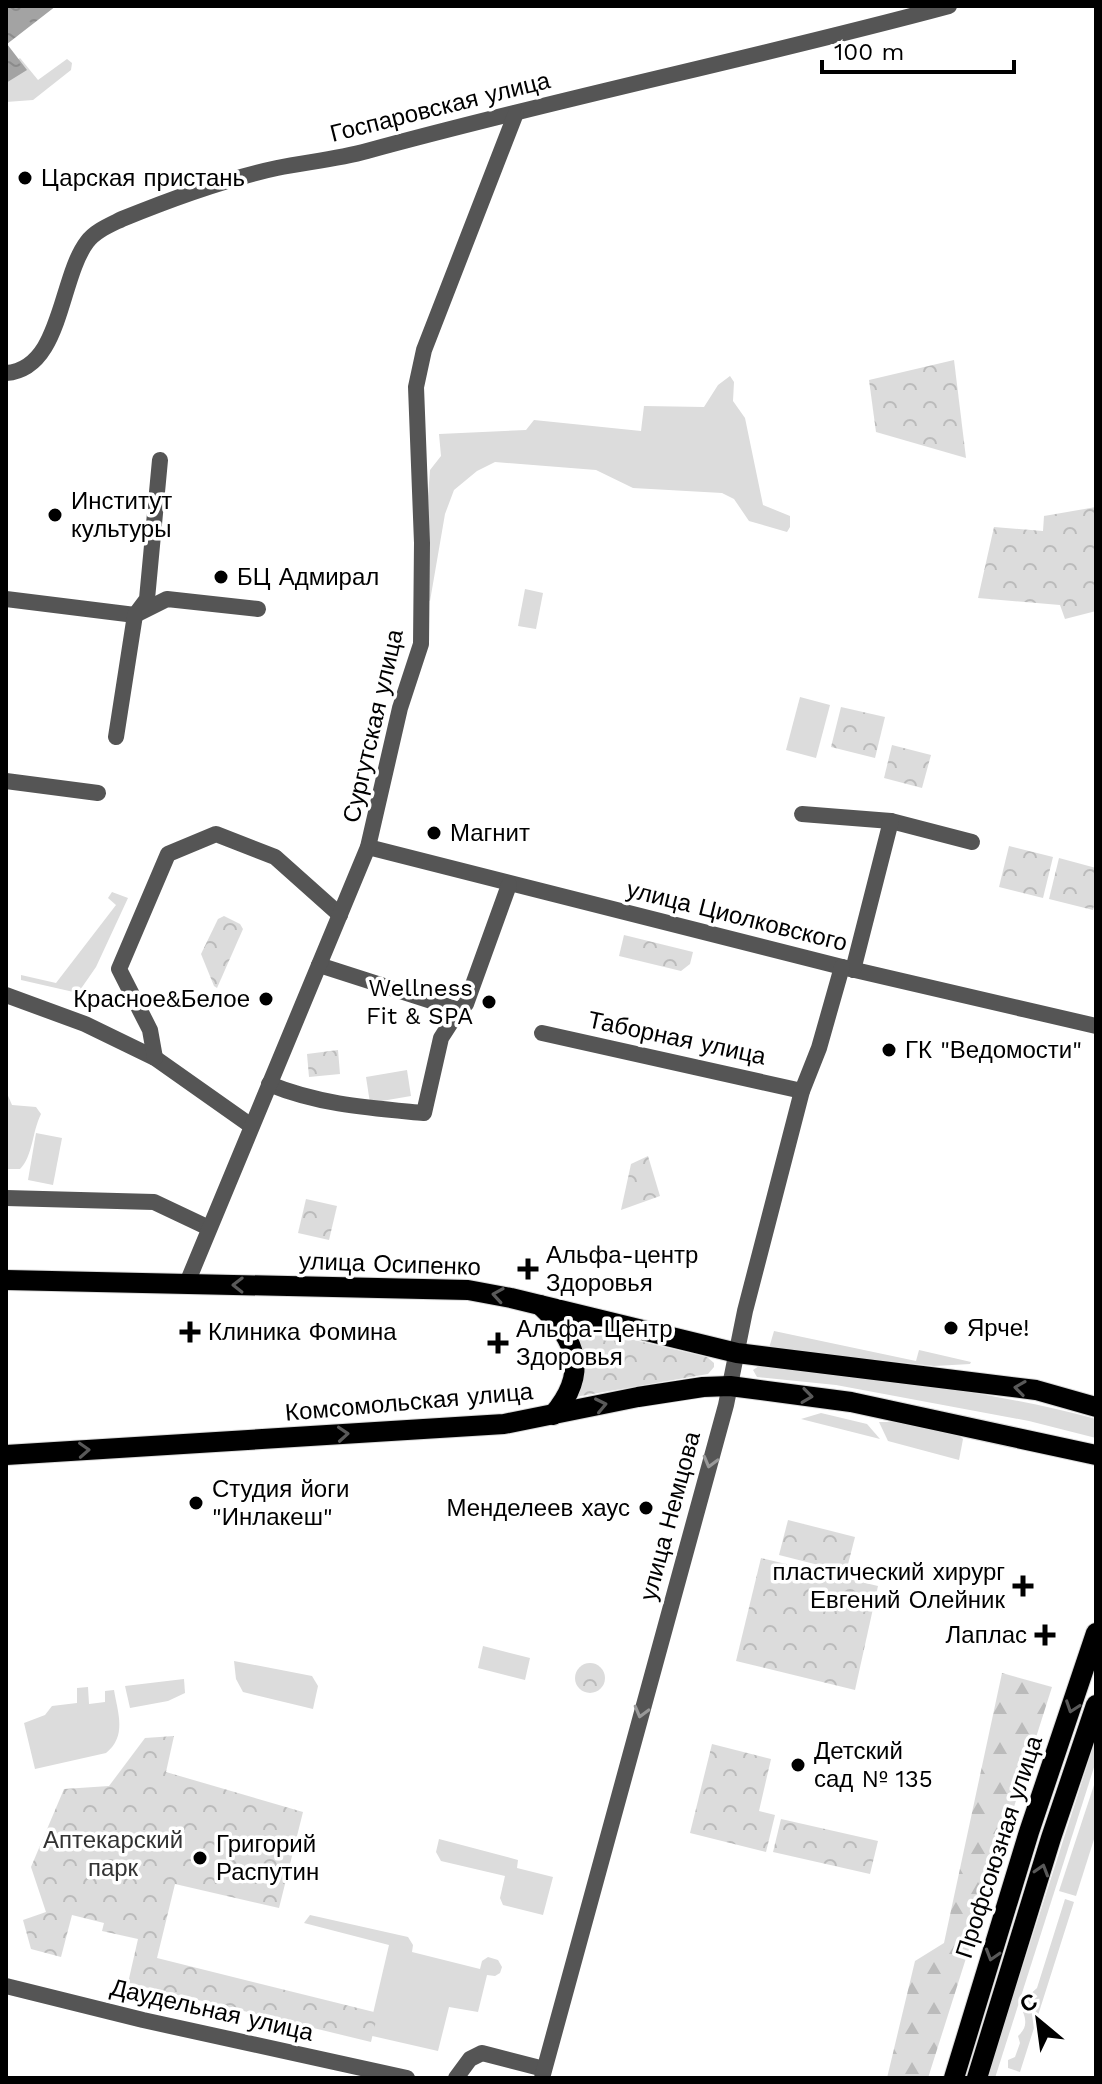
<svg xmlns="http://www.w3.org/2000/svg" width="1102" height="2084" font-family="'Work Sans',sans-serif">
<style>
.grass{fill:#dcdcdc}
.forest{fill:url(#forest-firs)}
.park{fill:url(#park-crowns)}
.water{fill:url(#water-ripples)}
.lines{fill:none;stroke-linecap:round;stroke-linejoin:round}
.major-casing{stroke:#dbdbdb;stroke-width:22}
.minor{stroke:#555;stroke-width:16}
.major{stroke:#000;stroke-width:20}
.oneway{stroke:#595959}
.oneway2{stroke:#999}
.poi-dot{fill:#000;stroke:#fff;stroke-width:3}
.labels{text-anchor:middle;dominant-baseline:central;stroke-width:7;stroke-linejoin:round;paint-order:stroke}
.street-label{font-size:24px;fill:#000;stroke:#fff}
.poi-label{font-size:24px;fill:#000;stroke:#fff;text-anchor:start}
.park-label{font-size:24px;fill:#333;stroke:#fff}
</style>
<defs>
<pattern id="forest-firs" width="22" height="20" patternUnits="userSpaceOnUse" patternTransform="scale(2)"><rect width="22" height="20" fill="#dcdcdc"/><path d="M5 1l3.5 6h-7zM16 11l3.5 6h-7z" fill="#bbb"/></pattern>
<pattern id="park-crowns" width="20" height="18" patternUnits="userSpaceOnUse" patternTransform="scale(2)"><rect width="20" height="18" fill="#dcdcdc"/><path d="M2 6a3 3 0 1 1 6 0M12 15a3 3 0 1 1 6 0" fill="none" stroke="#bbb"/></pattern>
<pattern id="water-ripples" width="26" height="14" patternUnits="userSpaceOnUse" patternTransform="scale(2)"><rect width="26" height="14" fill="#a3a3a3"/><path d="M2 4q2-2 4 0t4 0M15 11q2-2 4 0t4 0" fill="none" stroke="#8b8b8b"/></pattern>
</defs>
<rect width="100%" height="100%" fill="#fff"/>
<!-- grass -->
<g class="grass">
<path d="M20 58 38 80 67 59 72 63 71 70 33 100 6 102V68Z"/>
<path d="M730 376 734 382 733 401 745 418 763 505 790 516V527L787 532 749 521 734 499 722 493 633 488 596 470 495 462 477 471 454 490 445 514 430 601 428 600 425 535 430 470 441 456 439 434 526 430 534 420 641 431 644 406 704 407 718 385Z"/>
<path d="M525 589 543 593 536 629 518 626Z"/>
<path d="M800 697 830 705 816 758 786 750Z"/>
<path d="M112 892 128 898 96 967 78 993 21 980V975L56 983 116 905 108 898Z"/>
<path d="M407 1070 411 1096 370 1103 366 1077Z"/>
<path d="M6 1091 12 1105 36 1107 41 1114C32 1132 33 1156 20 1169H6Z"/>
<path d="M36 1133 62 1138 53 1185 28 1180Z"/>
<path d="M774 1331 916 1361 919 1350 971 1362 970 1364 934 1366 769 1348Z"/>
<path d="M759 1366C873 1379 985 1389 1096 1419V1438L1029 1421 836 1385 757 1377 753 1370Z"/>
<path d="M821 1413 867 1424 880 1439 801 1419Z"/>
<path d="M879 1422H908L957 1433 963 1439 959 1460 888 1441Z"/>
<path d="M483 1646 530 1658 525 1680 478 1668Z"/>
<path d="M234 1661 312 1676 318 1686 313 1709 243 1692 236 1679Z"/>
<path d="M184 1679 185 1693 168 1701 130 1708 125 1686Z"/>
<path d="M88 1687 89 1704 105 1702V1691L114 1690C118 1714 127 1736 106 1753L35 1769 24 1723 45 1715 52 1706 77 1703V1688Z"/>
<path d="M1096 1738V1761L995 2078H987Z"/>
<path d="M1096 1779V1833L1076 1896 1059 1891Z"/>
<path d="M439 1839 518 1860 517 1868 553 1877 543 1915 503 1905 500 1898 505 1876 441 1861 436 1852Z"/>
<path d="M1065 1899 1074 1902 1020 2072 1008 2068V2060L1015 2057 1020 2043 1018 2036C1026 2029 1027 2022 1023 2012L1030 2005 1026 1998 1037 1988Z"/>
<path d="M310 1915 408 1937 413 1945 412 1952 480 1969 482 1961 488 1957 498 1960 502 1967 500 1973 495 1976 487 1975 478 2012 449 2007 438 2051 368 2035 389 1945 304 1923Z"/>
</g>
<!-- forest -->
<path class="forest" d="M1002 1673 1052 1687 928 2078H887L915 1961 944 1943Z"/>
<!-- park -->
<g class="park">
<path d="M954 360 966 458 876 432 869 380Z"/>
<path d="M1096 507V611L1065 619 1060 605 978 598 994 527 1043 531 1044 516Z"/>
<path d="M841 707 885 717 875 758 831 747Z"/>
<path d="M892 745 931 755 922 788 884 778Z"/>
<path d="M1009 846 1053 857 1043 898 999 887Z"/>
<path d="M1059 858 1096 868V897L1093 910 1049 899Z"/>
<path d="M224 916 240 924 243 929 217 988 214 986 201 954 218 919Z"/>
<path d="M624 935 693 952 690 964 681 971 619 956Z"/>
<path d="M338 1050 340 1074 309 1077 307 1054Z"/>
<path d="M648 1156 660 1196 621 1210 631 1164Z"/>
<path d="M306 1199 337 1206 329 1240 298 1233Z"/>
<path d="M562 1323 707 1357 714 1363V1367L708 1374 575 1397Z"/>
<path d="M788 1520 855 1537 846 1572 779 1555Z"/>
<path d="M761 1558 878 1586 855 1690 736 1661Z"/>
<circle cx="590" cy="1678" r="15"/>
<path d="M174 1736 166 1772 303 1812 279 1908 175 1884 157 1958 378 2013 371 2042 128 1983 138 1939 102 1931 104 1923 72 1915 61 1957 31 1949 23 1920 46 1912 31 1867 64 1789 109 1786 145 1738Z"/>
<path d="M712 1744 771 1759 759 1811 775 1815 766 1852 690 1833Z"/>
<path d="M781 1819 878 1841 870 1874 773 1852Z"/>
</g>
<!-- water -->
<path class="water" d="M6 6H56L7 44 27 70 6 83Z"/>
<g class="lines">
<defs>
<g id="major">
<path d="M6 1280 468 1290 511 1298 737 1353 1036 1390 1096 1407"/>
<path d="M540 1305C577 1340 589 1373 553 1415"/>
<path d="M6 1455 504 1424 638 1397 703 1387 730 1386 851 1402 1096 1455"/>
<path d="M954 2078 1029 1832 1096 1633"/>
<path d="M977 2078 1051 1838 1096 1705"/>
</g>
</defs>
<!-- major casing -->
<use href="#major" class="major-casing"/>
<!-- minor -->
<g class="minor">
<path d="M6 373C62 369 59 279 87 242 95 231 110 225 122 219 171 199 225 179 277 168 307 162 338 159 367 151 560 98 756 58 949 6"/>
<path d="M6 599 135 615 167 599 258 609"/>
<path d="M116 737 135 615 147 599 160 460"/>
<path d="M6 781 98 793"/>
<path d="M802 814 891 821 972 842"/>
<path d="M368 847 842 967 1096 1026"/>
<path d="M319 965 459 1010 466 1004 509 885"/>
<path d="M853 970 891 821"/>
<path d="M6 995 85 1024 155 1058 250 1125"/>
<path d="M542 1033 802 1091"/>
<path d="M155 1058 150 1030 119 969 168 854 216 834 275 857 340 915"/>
<path d="M269 1084C320 1105 371 1108 424 1113L441 1038 459 1010"/>
<path d="M6 1198 154 1202 209 1228"/>
<path d="M187 1283 368 847 400 708 421 644 422 543 416 387 424 350 516 113"/>
<path d="M6 1986 143 2020 407 2078"/>
<path d="M456 2078 470 2059 482 2053 544 2069"/>
<path d="M542 2078 726 1405 745 1311 802 1091 819 1048 842 967"/>
</g>
<!-- major -->
<use href="#major" class="major"/>
</g>
<!-- one-way arrows -->
<defs><path id="oneway-chevron" d="M-2-3.5L2.5 0L-2 3.5" fill="none" stroke-width="1.6" stroke-linecap="round" stroke-linejoin="round" transform="scale(2)"/></defs>
<g class="oneway">
<use href="#oneway-chevron" transform="translate(238 1285) rotate(-179)"/>
<use href="#oneway-chevron" transform="translate(498 1295) rotate(-171)"/>
<use href="#oneway-chevron" transform="translate(1020 1388) rotate(-172)"/>
<use href="#oneway-chevron" transform="translate(807 1396) rotate(8)"/>
<use href="#oneway-chevron" transform="translate(601 1405) rotate(-12)"/>
<use href="#oneway-chevron" transform="translate(343 1434) rotate(-4)"/>
<use href="#oneway-chevron" transform="translate(84 1450) rotate(-3)"/>
<use href="#oneway-chevron" transform="translate(1072 1707) rotate(109)"/>
<use href="#oneway-chevron" transform="translate(1042 1870) rotate(-73)"/>
<use href="#oneway-chevron" transform="translate(992 1955) rotate(107)"/>
</g>
<g class="oneway2">
<use href="#oneway-chevron" transform="translate(710 1462) rotate(105)"/>
<use href="#oneway-chevron" transform="translate(641 1712) rotate(105)"/>
</g>
<!-- markers -->
<g class="poi-dot">
<circle cx="25" cy="178" r="8"/>
<circle cx="55" cy="515" r="8"/>
<circle cx="221" cy="577" r="8"/>
<circle cx="434" cy="833" r="8"/>
<circle cx="266" cy="999" r="8"/>
<circle cx="489" cy="1002" r="8"/>
<circle cx="889" cy="1050" r="8"/>
<path d="M524 1257h8v8h8v8h-8v8h-8v-8h-8v-8h8z"/>
<circle cx="951" cy="1328" r="8"/>
<path d="M186 1320h8v8h8v8h-8v8h-8v-8h-8v-8h8z"/>
<path d="M494 1331h8v8h8v8h-8v8h-8v-8h-8v-8h8z"/>
<circle cx="196" cy="1503" r="8"/>
<circle cx="646" cy="1508" r="8"/>
<path d="M1019 1574h8v8h8v8h-8v8h-8v-8h-8v-8h8z"/>
<path d="M1041 1623h8v8h8v8h-8v8h-8v-8h-8v-8h8z"/>
<circle cx="798" cy="1765" r="8"/>
<circle cx="200" cy="1858" r="8"/>
</g>
<g class="labels">
<!-- street labels -->
<g class="street-label">
<text transform="translate(440 107) rotate(-14)">Госпаровская улица</text>
<text transform="translate(373 726) rotate(-77)">Сургутская улица</text>
<text transform="translate(737 916) rotate(14)">улица Циолковского</text>
<text transform="translate(677 1038) rotate(12)">Таборная улица</text>
<text transform="translate(390 1264) rotate(2)">улица Осипенко</text>
<text transform="translate(409 1402) rotate(-5)">Комсомольская улица</text>
<text transform="translate(670 1516) rotate(-75)">улица Немцова</text>
<text transform="translate(999 1847) rotate(-72)">Профсоюзная улица</text>
<text transform="translate(212 2010) rotate(13)">Даудельная улица</text>
</g>
<!-- poi labels -->
<g class="poi-label">
<text x="41" y="178">Царская пристань</text>
<text x="71" y="501">Институт<tspan x="71" dy="28">культуры</tspan></text>
<text x="237" y="577">БЦ Адмирал</text>
<text x="450" y="833">Магнит</text>
<text x="473" y="988" text-anchor="end">Wellness<tspan x="473" dy="28">Fit &amp; SPA</tspan></text>
<text x="250" y="999" text-anchor="end">Красное&amp;Белое</text>
<text x="905" y="1050">ГК "Ведомости"</text>
<text x="546" y="1255">Альфа-центр<tspan x="546" dy="28">Здоровья</tspan></text>
<text x="967" y="1328">Ярче!</text>
<text x="516" y="1329">Альфа-Центр<tspan x="516" dy="28">Здоровья</tspan></text>
<text x="208" y="1332">Клиника Фомина</text>
<text x="212" y="1489">Студия йоги<tspan x="212" dy="28">"Инлакеш"</tspan></text>
<text x="630" y="1508" text-anchor="end">Менделеев хаус</text>
<text x="1005" y="1572" text-anchor="end">пластический хирург<tspan x="1005" dy="28">Евгений Олейник</tspan></text>
<text x="1027" y="1635" text-anchor="end">Лаплас</text>
<text x="814" y="1751">Детский<tspan x="814" dy="28">сад № 135</tspan></text>
<text x="216" y="1844">Григорий<tspan x="216" dy="28">Распутин</tspan></text>
</g>
<!-- park labels -->
<g class="park-label">
<text x="113" y="1840">Аптекарский<tspan x="113" dy="28">парк</tspan></text>
</g>
</g>
<!-- border -->
<rect width="1102" height="2084" fill="none" stroke="#000000" stroke-width="16"/>
<!-- north arrow -->
<g transform="translate(1038 2020) rotate(331)" stroke="#ffffff" stroke-width="6" paint-order="stroke">
<path d="M0-6L14 30L0 20L-14 30Z" fill="#000000"/>
<text y="-12" font-size="22" font-weight="bold" text-anchor="middle" fill="#000000">С</text>
</g>
<!-- scale -->
<path d="M822 60v12h192v-12" fill="none" stroke="#000000" stroke-width="4"/>
<text x="834" y="60" font-size="24" fill="#000000" stroke="#ffffff" stroke-width="6" paint-order="stroke">100 m</text>
</svg>
